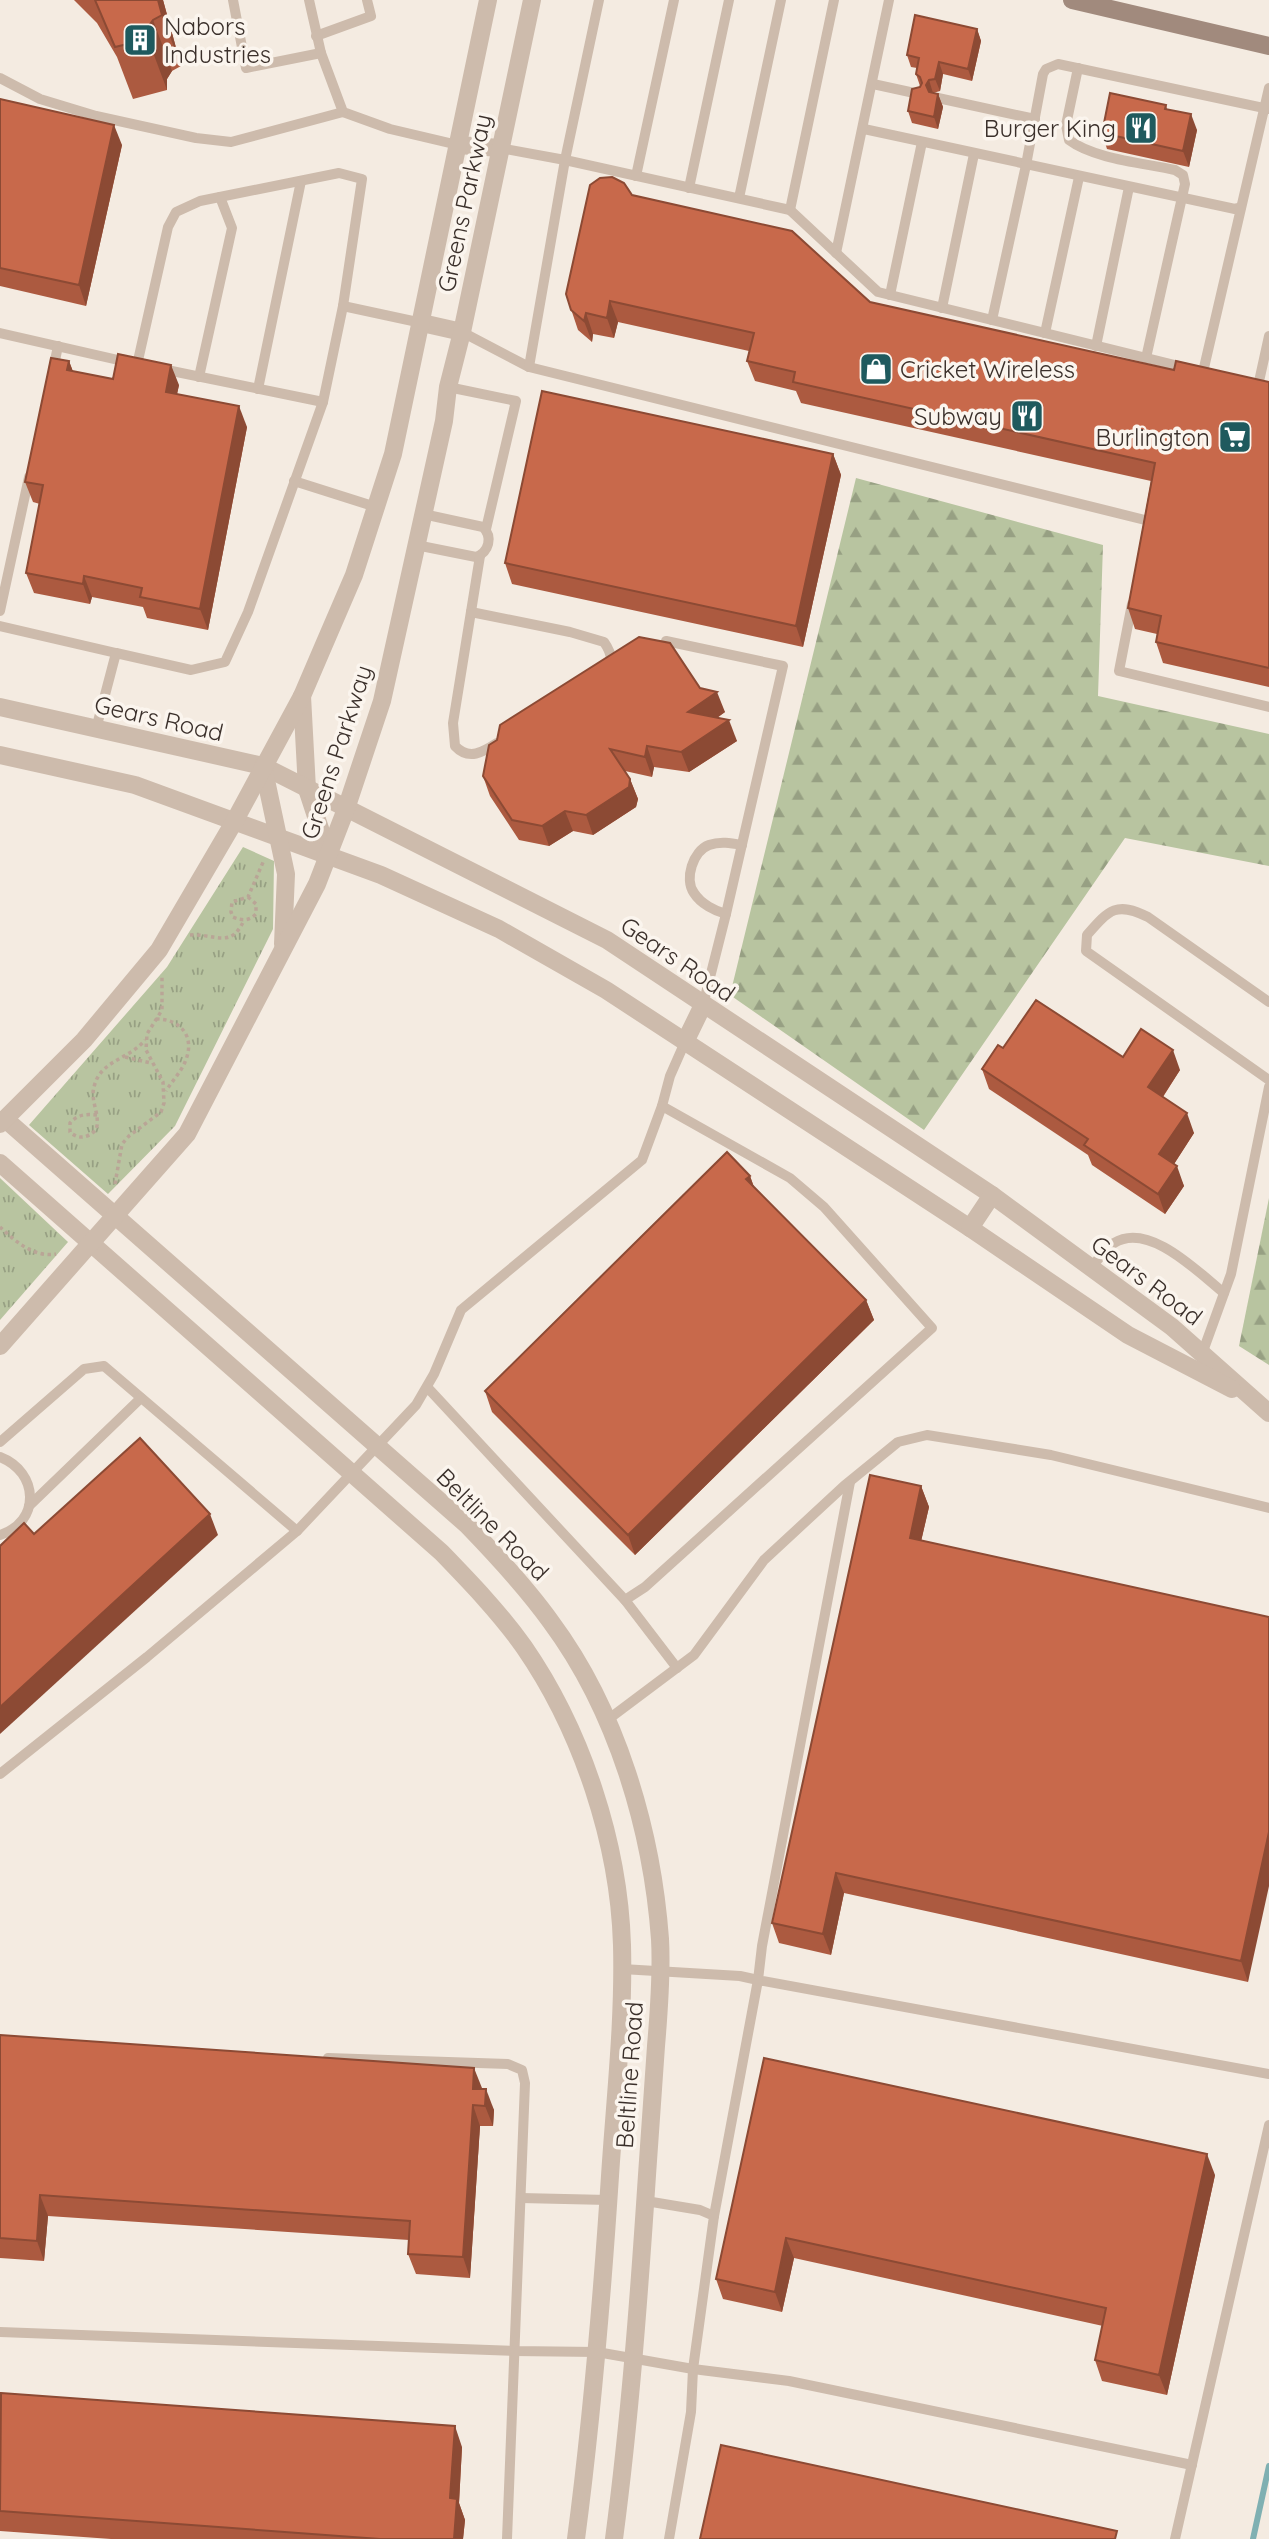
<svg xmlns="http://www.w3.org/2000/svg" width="1269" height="2539" font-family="Quicksand,sans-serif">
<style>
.grass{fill:url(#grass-tufts)}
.forest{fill:url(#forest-firs)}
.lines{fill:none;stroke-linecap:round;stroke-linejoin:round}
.stream{stroke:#7fb0b2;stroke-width:6}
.path{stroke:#b9a596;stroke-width:3.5;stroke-dasharray:3.5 3.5;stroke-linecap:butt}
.service{stroke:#cdbbac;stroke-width:10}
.minor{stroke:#cdbbac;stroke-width:18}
.tertiary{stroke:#cdbbac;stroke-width:18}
.secondary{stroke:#a18a7d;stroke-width:18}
.wall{fill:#ac5a40}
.shaded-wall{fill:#8c4a34}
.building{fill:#c8694b;stroke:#8c4a34;stroke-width:2}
.labels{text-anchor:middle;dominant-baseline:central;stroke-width:7;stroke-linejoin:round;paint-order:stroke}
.poi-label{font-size:24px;fill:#3b302b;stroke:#fbf5ee;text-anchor:end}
.street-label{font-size:24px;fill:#3b302b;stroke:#fbf5ee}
</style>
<defs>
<pattern id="grass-tufts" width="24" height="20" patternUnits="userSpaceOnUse" patternTransform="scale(1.75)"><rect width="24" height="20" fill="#b8c4a0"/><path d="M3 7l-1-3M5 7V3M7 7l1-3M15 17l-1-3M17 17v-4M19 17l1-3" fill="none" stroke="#97a083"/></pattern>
<pattern id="forest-firs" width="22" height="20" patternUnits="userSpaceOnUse" patternTransform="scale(1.75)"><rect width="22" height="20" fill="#b8c4a0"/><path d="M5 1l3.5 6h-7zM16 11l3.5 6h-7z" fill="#97a083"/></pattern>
</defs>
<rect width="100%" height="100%" fill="#f4ebe1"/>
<!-- grass -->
<g class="grass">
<path d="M243 847 274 861 273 929 175 1126 108 1194 29 1125 167 967Z"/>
<path d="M0 1178 68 1242 0 1320Z"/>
</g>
<!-- forest -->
<g class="forest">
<path d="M856 478 1103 545 1098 696 1269 734V866L1125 838 924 1130 730 995Z"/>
<path d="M1269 1198V1365L1239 1346Z"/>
</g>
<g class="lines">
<!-- stream -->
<path class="stream" d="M1253 2539 1269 2466"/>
<!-- path -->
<g class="path">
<path d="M248 897 256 904V914C249 921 242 921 233 917L231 912 232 902 248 897 264 860"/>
<path d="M190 935C214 933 231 950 244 920"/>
<path d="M156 1019C181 1019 196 1037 185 1062 181 1072 172 1081 166 1091"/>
<path d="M125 1057 151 1063"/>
<path d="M97 1115C86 1114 78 1114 70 1123V1132C79 1140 87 1138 96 1130 101 1115 90 1102 94 1087 100 1060 130 1059 145 1040"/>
<path d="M115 1184 122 1144 129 1136 161 1112 164 1103 163 1082 146 1050 147 1034 162 1010V976"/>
<path d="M0 1227C15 1241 34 1258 56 1254"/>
</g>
<!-- service -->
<g class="service">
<path d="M233 0 246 68 321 53"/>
<path d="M309 0 321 53 343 112 390 129 458 145"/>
<path d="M316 36 371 16 367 0"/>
<path d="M1078 68 1066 125 1069 140C1094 159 1144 163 1175 170L1183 175 1185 184 1146 358"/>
<path d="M0 78 40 99 96 116 196 138 231 142 343 112"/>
<path d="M873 84 919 94"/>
<path d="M938 98 1035 119"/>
<path d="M864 129 1235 209 1241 207"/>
<path d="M500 148 565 160 790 210 878 292 1187 368"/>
<path d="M636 176 674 0"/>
<path d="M689 188 729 0"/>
<path d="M739 198 781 0"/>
<path d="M790 210 834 0"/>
<path d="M836 253 889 0"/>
<path d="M890 295 922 142"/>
<path d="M343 306 422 323"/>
<path d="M942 308 974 154"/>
<path d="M992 320 1026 165 1043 74 1046 69 1058 64 1269 109"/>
<path d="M462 332 529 367 1149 521 1148 527"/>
<path d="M0 333 127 362"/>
<path d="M1045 333 1079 177"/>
<path d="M1096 346 1129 187"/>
<path d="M529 367 565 160 599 0"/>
<path d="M162 369 323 402"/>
<path d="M53 370 58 346"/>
<path d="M1203 372 1269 88"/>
<path d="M199 377 232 228 220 197"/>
<path d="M1258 386 1269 336"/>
<path d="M448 387 516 401 486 529"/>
<path d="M258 389 301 181"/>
<path d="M294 481 376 507"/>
<path d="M416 545 476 557C489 552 493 537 483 527L423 514"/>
<path d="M480 556 453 723 455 746C469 761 483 752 497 743"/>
<path d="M1132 604 1119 671 1269 707"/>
<path d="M0 611 29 477"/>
<path d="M471 612 570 632 604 642C609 649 613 657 610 666"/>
<path d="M0 626 116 653"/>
<path d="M666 641 783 666 726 914 703 1005"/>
<path d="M96 729 116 653 191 670 225 662 248 612 323 402 343 306 362 179 339 173 200 201 176 212 168 227 137 365 144 366"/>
<path d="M726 914C715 911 701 904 694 893 684 879 693 851 709 845 720 841 731 843 742 845"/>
<path d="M1269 1002 1148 917C1116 901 1109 910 1087 935L1086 951 1269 1080"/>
<path d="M662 1106 670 1076 685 1042"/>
<path d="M1091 1267C1098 1260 1106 1249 1114 1243 1149 1221 1199 1273 1224 1293"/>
<path d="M1202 1354 1231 1274 1269 1087"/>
<path d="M0 1442 84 1369 104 1366 297 1531"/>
<path d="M0 1457C39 1472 41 1522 0 1535"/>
<path d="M850 1482 762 1946 758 1980 1269 2074"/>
<path d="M29 1506 141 1398"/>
<path d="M625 1600 677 1668"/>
<path d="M606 1721 694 1655 764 1560 844 1486 898 1442 927 1435 1051 1455 1269 1508"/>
<path d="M0 1774 147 1657 297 1531 416 1405 434 1374 461 1310 642 1160 662 1106 790 1178 824 1207 932 1328 645 1587 625 1600 427 1387"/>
<path d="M622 1969 740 1976 758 1980 714 2216"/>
<path d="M328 2058 508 2064 522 2070 525 2083 507 2539"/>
<path d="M521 2198 608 2200"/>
<path d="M646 2201 700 2210 714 2216 693 2369 789 2381 1192 2465"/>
<path d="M0 2332 514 2351 597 2352 693 2369 691 2412 669 2539"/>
<path d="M1175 2539 1269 2125"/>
</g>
<!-- minor -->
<g class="minor">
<path d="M5 1119 467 1525C497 1556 526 1587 551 1622 617 1711 652 1830 660 1939 662 1974 659 2011 656 2046 653 2089 650 2132 647 2175 639 2297 630 2418 614 2539"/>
<path d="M0 1163 441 1552C470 1582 500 1613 524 1647 582 1731 619 1843 622 1945 624 2022 615 2099 610 2176 602 2298 592 2418 576 2539"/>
</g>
<!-- tertiary -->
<g class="tertiary">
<path d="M458 145 500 148"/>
<path d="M422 323 462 332"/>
<path d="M302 696 307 789 329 856"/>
<path d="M0 707 263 766 607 940 992 1195 1172 1327 1269 1413"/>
<path d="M0 755 135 785 381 875 499 929 606 990 970 1228 1128 1335 1232 1389"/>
<path d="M263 766 286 874 283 944"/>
<path d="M685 1042 703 1005"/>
<path d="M0 1124 84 1040 159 950 234 822 302 696 323 647 354 575 393 454 488 0"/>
<path d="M970 1228 992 1195"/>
<path d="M0 1346 187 1134 317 884 346 809 382 701 444 421 448 387 462 332 532 0"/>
</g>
<!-- secondary -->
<path class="secondary" d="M1072 0 1269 46"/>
</g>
<!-- wall -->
<g class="wall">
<path d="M74 0H163L181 66 172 71 167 79V90L133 99 117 57 97 23Z"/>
<path d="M977 29 981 41 972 81 943 74 940 91 933 93 938 94 943 107 938 129 912 123 908 111 920 86 916 74 917 68 911 67 907 55Z"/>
<path d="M0 99 122 145 86 306 0 286Z"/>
<path d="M1166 105 1167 109 1197 130 1189 167 1107 149 1102 133Z"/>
<path d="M632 195 870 302 1174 370 1269 382V687L1163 663 1156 642 1157 634 1135 629 1128 608 1151 481 801 403 796 391 755 381 747 361 749 351 618 322 614 338 593 334 592 342 578 330 566 294Z"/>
<path d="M69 361 73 372 113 379 179 385 177 394 247 427 208 630 147 618 143 607 92 597 90 604 34 593 26 573 40 504 33 502 25 482Z"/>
<path d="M833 454 841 475 803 647 512 584 505 563Z"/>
<path d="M700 688 725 712 717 718 737 741 689 772 654 767 652 777 625 771 630 779 638 799 636 807 593 835 573 831 549 846 519 840 490 796 483 776Z"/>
<path d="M1003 1048 1123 1057 1180 1070 1163 1097 1194 1133 1174 1164 1184 1186 1165 1214 1092 1165 1088 1155 989 1089 982 1069Z"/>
<path d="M750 1176 754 1187 866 1300 874 1320 635 1555 492 1412 485 1391Z"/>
<path d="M921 1486 929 1507 921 1541 1269 1617 1248 1982 844 1893 831 1955 779 1943 772 1923Z"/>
<path d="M0 2035 482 2089 494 2110 493 2126H480L470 2278 416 2274 408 2254 409 2240 48 2216 44 2261 0 2258Z"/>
<path d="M764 2058 1215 2175 1167 2395 1102 2381 1095 2360 1103 2326 794 2258 782 2312 723 2299 716 2279Z"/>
<path d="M0 2406 462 2447 459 2503 465 2520 463 2539H111L0 2531Z"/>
</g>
<!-- shaded-wall -->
<g class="shaded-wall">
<path d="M158 0H163L181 66 162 15Z"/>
<path d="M153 20 172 71 167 79V90L148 39V27Z"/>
<path d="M977 29 981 41 972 81 968 69Z"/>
<path d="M939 62 943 74 940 91 935 79Z"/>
<path d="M929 80 933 93 931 97 926 85Z"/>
<path d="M938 94 943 107 938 129 934 117Z"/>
<path d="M1191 114 1197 130 1189 167 1183 151Z"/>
<path d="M114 125 122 145 86 306 79 285Z"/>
<path d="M610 301 618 322 614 338 607 318Z"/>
<path d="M586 313 593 334 592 342 584 321Z"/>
<path d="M69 361 77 382 67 370Z"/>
<path d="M171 365 179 385 173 412 166 392Z"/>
<path d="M239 406 247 427 208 630 200 609Z"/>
<path d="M833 454 841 475 803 647 796 626Z"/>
<path d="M84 576 92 597 90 604 83 584Z"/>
<path d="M717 692 725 712 695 733 688 712Z"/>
<path d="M729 720 737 741 689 772 681 752Z"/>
<path d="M647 746 654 767 652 777 645 757Z"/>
<path d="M630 779 638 799 636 807 593 835 586 815Z"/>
<path d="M565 811 573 831 549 846 542 826Z"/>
<path d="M1173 1050 1180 1070 1156 1107 1148 1087Z"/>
<path d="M1187 1113 1194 1133 1167 1175 1159 1154Z"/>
<path d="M1177 1166 1184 1186 1165 1214 1158 1194Z"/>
<path d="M750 1176 757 1196 746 1179Z"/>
<path d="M866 1300 874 1320 635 1555 628 1535Z"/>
<path d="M921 1486 929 1507 917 1559 910 1538Z"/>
<path d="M210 1514 218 1535 0 1734V1707Z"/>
<path d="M1269 1832V1886L1248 1982 1241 1961Z"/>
<path d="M836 1873 844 1893 831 1955 823 1934Z"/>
<path d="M474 2068 482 2088 481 2106 473 2089Z"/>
<path d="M486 2089 494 2110 493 2126 485 2106Z"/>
<path d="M473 2105 480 2126 470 2278 463 2257Z"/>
<path d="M1207 2154 1215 2175 1167 2395 1159 2375Z"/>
<path d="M40 2195 48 2216 44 2261 37 2241Z"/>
<path d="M786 2238 794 2258 782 2312 775 2292Z"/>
<path d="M455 2426 462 2447 459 2503 465 2520 463 2539H454L450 2498Z"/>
</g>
<!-- building -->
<g class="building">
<path d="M95 0H158L162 15 153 20 148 27V39L115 47Z"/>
<path d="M915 15 977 29 968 69 939 62 935 79 929 80 926 85 929 92 938 94 934 117 908 111 912 89 920 87 922 83 920 77 916 74 919 58 907 55Z"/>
<path d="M1110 93 1166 105 1165 109 1191 114 1183 151 1102 133Z"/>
<path d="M0 99 114 125 79 285 0 268Z"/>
<path d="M612 177 624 183 632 195 792 231 870 302 1174 370 1176 361 1269 382V668L1156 642 1161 616 1128 608 1155 463 793 382 795 372 747 361 754 333 610 301 607 318 586 313 584 321 571 310 566 294 590 185 600 178Z"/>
<path d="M118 354 171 365 166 392 239 406 200 609 140 597 142 588 84 576 83 584 26 573 43 485 25 482 51 358 69 361 67 370 113 379Z"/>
<path d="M542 391 833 454 796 626 505 563Z"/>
<path d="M639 637 670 643 700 688 717 692 688 712 729 720 681 752 647 746 645 757 610 749 630 779 629 787 586 815 565 811 542 826 512 820 483 776 489 745 497 740 500 725Z"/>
<path d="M1036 1000 1123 1057 1141 1029 1173 1050 1148 1087 1187 1113 1159 1154 1177 1166 1158 1194 1084 1145 1088 1139 982 1069 998 1045 1003 1048Z"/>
<path d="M727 1152 750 1176 746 1179 866 1300 628 1535 485 1391Z"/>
<path d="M140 1438 210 1514 0 1707V1546L24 1523 34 1534Z"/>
<path d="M870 1475 921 1486 910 1538 1269 1617V1832L1241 1961 836 1873 823 1934 772 1923Z"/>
<path d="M0 2035 474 2068 473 2089H486L485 2106 473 2105 463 2257 408 2254 410 2221 40 2195 37 2241 0 2238Z"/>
<path d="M764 2058 1207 2154 1159 2375 1095 2360 1106 2308 786 2238 775 2292 716 2279Z"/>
<path d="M1 2393 455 2426 450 2498 457 2499 454 2539H380L0 2511Z"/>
<path d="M721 2445 1117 2531 1115 2539H700Z"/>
</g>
<!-- icons -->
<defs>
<symbol id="building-square" viewBox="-11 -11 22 22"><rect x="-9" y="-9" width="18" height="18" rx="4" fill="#1f5a5e" stroke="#fbf5ee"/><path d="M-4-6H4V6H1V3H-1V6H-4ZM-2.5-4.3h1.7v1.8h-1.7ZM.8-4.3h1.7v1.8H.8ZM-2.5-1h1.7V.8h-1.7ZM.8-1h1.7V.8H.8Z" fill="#fff"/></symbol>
<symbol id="restaurant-square" viewBox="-11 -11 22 22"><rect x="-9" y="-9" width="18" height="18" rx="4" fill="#1f5a5e" stroke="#fbf5ee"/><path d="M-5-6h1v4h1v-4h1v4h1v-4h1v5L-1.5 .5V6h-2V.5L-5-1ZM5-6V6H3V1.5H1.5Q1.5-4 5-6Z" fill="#fff"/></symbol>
<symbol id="shop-square" viewBox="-11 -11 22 22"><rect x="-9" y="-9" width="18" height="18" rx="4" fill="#1f5a5e" stroke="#fbf5ee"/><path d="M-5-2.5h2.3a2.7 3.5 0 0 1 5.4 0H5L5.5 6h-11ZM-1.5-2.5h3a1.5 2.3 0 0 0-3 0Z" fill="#fff"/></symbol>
<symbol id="supermarket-square" viewBox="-11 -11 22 22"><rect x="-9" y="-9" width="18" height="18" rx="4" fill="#1f5a5e" stroke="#fbf5ee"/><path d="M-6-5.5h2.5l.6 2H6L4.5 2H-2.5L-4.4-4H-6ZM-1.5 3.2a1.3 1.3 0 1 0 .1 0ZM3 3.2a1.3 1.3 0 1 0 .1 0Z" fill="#fff"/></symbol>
</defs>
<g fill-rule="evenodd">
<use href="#building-square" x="121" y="21" width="38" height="38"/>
<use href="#restaurant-square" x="1122" y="109" width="38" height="38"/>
<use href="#shop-square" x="857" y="350" width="38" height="38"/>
<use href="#restaurant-square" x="1008" y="397" width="38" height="38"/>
<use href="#supermarket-square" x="1216" y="418" width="38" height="38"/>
</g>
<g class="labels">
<!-- poi labels -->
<g class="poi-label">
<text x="164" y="26" text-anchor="start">Nabors<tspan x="164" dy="28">Industries</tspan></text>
<text x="1116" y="128">Burger King</text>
<text x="900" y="369" text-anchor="start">Cricket Wireless</text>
<text x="1002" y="416">Subway</text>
<text x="1210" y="437">Burlington</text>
</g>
<!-- street labels -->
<g class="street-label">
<text transform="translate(464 203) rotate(-78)">Greens Parkway</text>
<text transform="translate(159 718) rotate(13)">Gears Road</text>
<text transform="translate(336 752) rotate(-72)">Greens Parkway</text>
<text transform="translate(678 959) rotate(34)">Gears Road</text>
<text transform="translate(1147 1280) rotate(37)">Gears Road</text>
<text transform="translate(493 1524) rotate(45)">Beltline Road</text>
<text transform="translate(629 2075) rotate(-86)">Beltline Road</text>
</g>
</g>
</svg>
